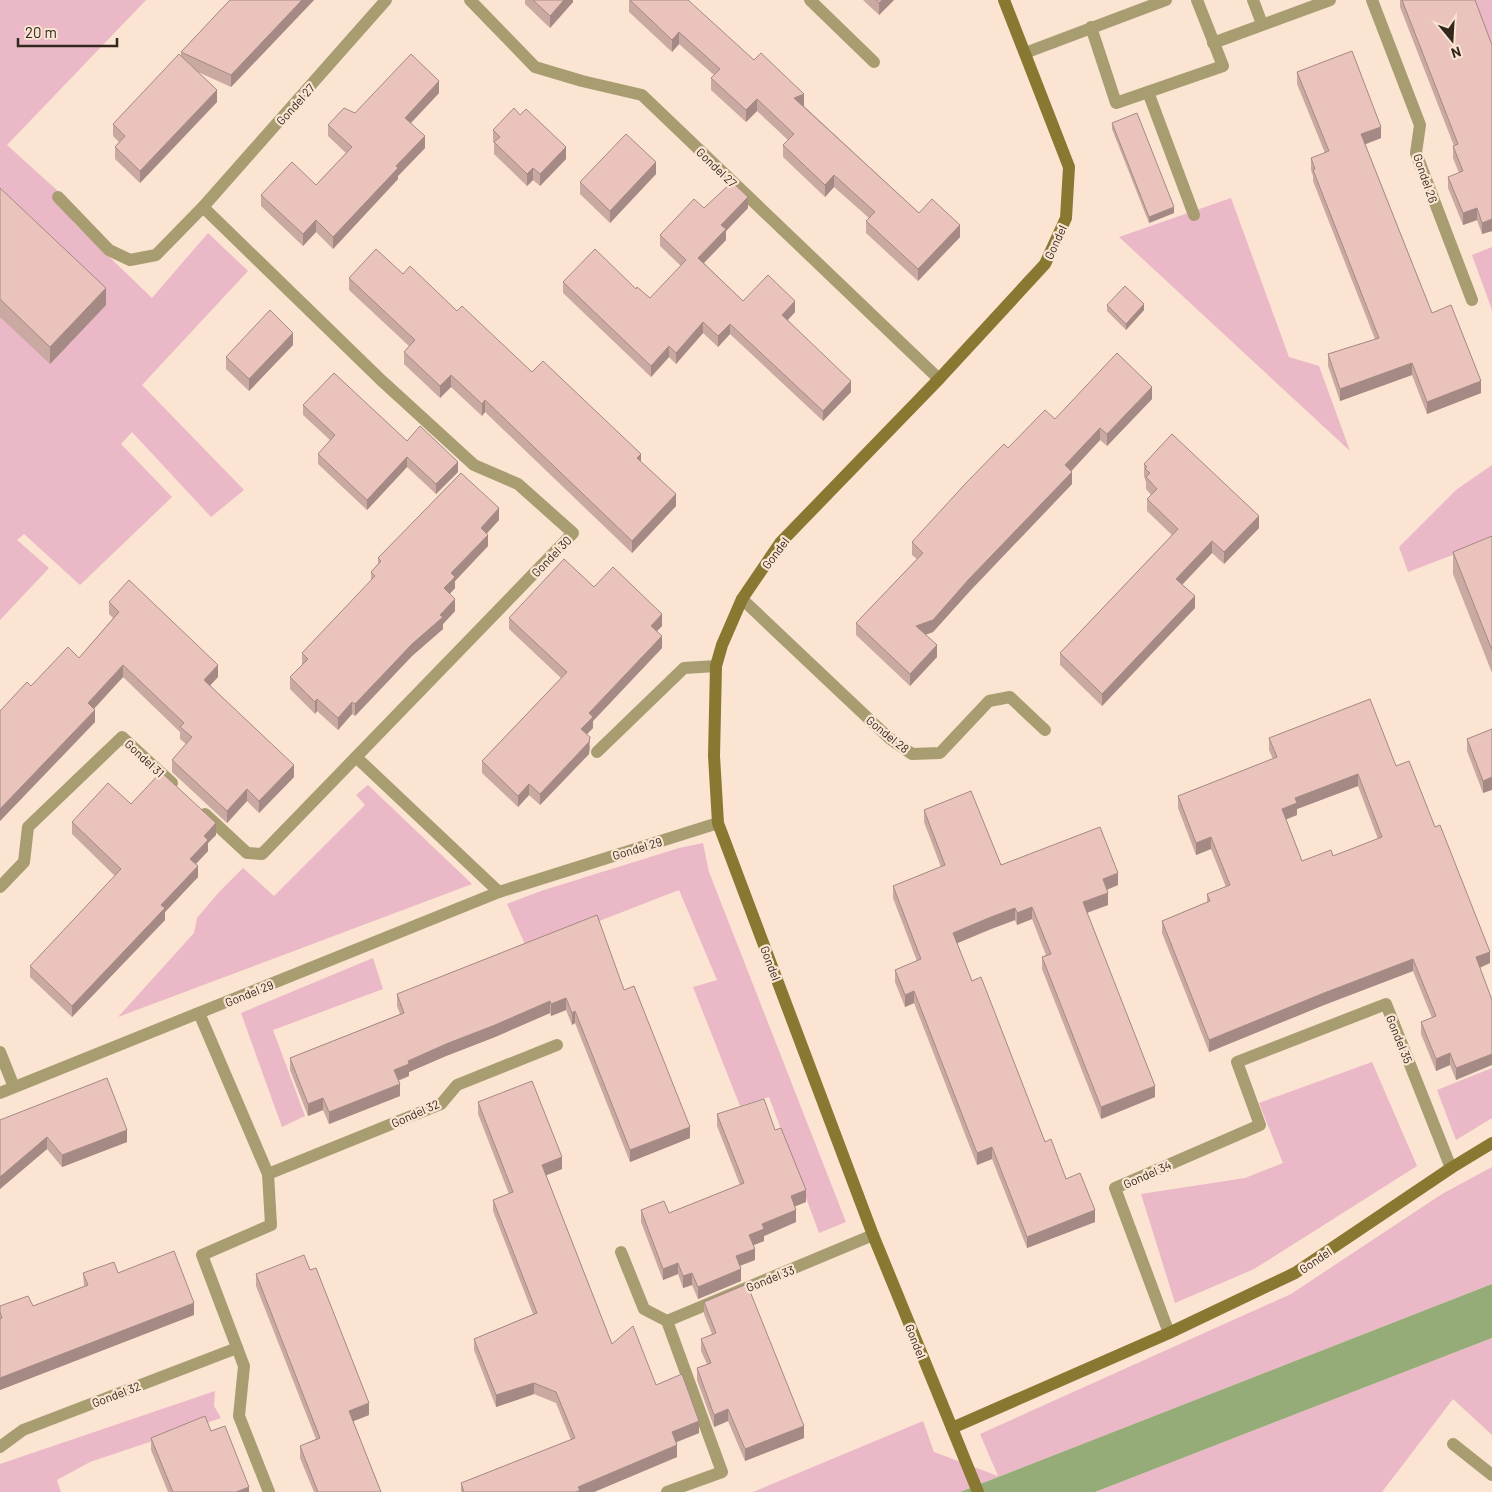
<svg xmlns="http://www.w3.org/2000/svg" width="1492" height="1492" font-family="Barlow,sans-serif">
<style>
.green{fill:#eab8c7}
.water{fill:#95ac79}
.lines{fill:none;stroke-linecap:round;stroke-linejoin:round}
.street{stroke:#a89d71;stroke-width:12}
.secondary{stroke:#887831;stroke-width:12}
.wall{fill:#c9a9a2;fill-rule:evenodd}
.shaded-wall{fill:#a48984}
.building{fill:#eac4bc;stroke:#a48984;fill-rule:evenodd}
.labels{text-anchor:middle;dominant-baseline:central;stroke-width:4.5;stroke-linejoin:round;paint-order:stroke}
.street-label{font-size:12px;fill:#32281e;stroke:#fbe4d1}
</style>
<rect width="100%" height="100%" fill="#fbe4d1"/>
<!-- green -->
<g class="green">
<path d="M0 0H146L7 145 81 212 73 222 152 298 208 233 248 271 142 385 244 490 211 517 132 432 121 444 172 497 80 585 24 534 17 540 49 568 0 620Z"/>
<path d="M1460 0H1492V96Z"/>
<path d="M1231 198 1289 357 1319 366 1350 451 1119 237Z"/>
<path d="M1492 247V310L1472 255Z"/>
<path d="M1492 465V540L1408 572 1399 547 1456 490Z"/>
<path d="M368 785 472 884 118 1017 194 933 197 918 219 892 243 868 274 896 365 805 356 795Z"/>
<path d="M703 843 709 872 846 1222 819 1233 769 1097 740 1106 693 987 717 980 679 890 527 949 507 904 541 891 679 848Z"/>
<path d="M373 958 383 989 273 1030 305 1116 282 1127 241 1013Z"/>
<path d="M1372 1062 1417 1166 1254 1269 1175 1303 1141 1194 1245 1178 1283 1163 1259 1103Z"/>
<path d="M1492 1068V1118L1456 1140 1437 1090Z"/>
<path d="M1492 1167V1284L960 1492H753L923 1421 934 1452 998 1476 980 1434 1291 1294 1442 1194Z"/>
<path d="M1492 1338V1435L1453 1399 1382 1492H1095Z"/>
<path d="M215 1391 214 1406 221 1418 90 1462 57 1480 61 1492H0V1464Z"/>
</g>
<!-- water -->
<path class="water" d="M1492 1284V1338L1095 1492H960Z"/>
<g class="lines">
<!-- street -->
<g class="street">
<path d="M470 0 535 67 582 81 642 95 939 379"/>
<path d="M810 0 874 62"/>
<path d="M1253 0 1262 24"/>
<path d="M1372 0 1420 125 1416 153 1472 300"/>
<path d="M1091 27 1116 103 1223 66 1197 0"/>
<path d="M1213 43 1330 0"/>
<path d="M1025 53 1166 0"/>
<path d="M1148 92 1194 215"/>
<path d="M58 197 109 250 130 260 156 255 203 207 386 0"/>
<path d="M203 207 381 380 474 465 518 484 573 533 262 854 247 853 205 814"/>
<path d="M742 599 889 738 912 754 940 753 989 701 1010 697 1045 730"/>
<path d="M597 752 684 668 716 666"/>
<path d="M356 757 499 892"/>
<path d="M0 887 24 862 28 827 122 737 172 783"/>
<path d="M199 1013 268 1174 271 1225 202 1255 244 1366 239 1416 269 1492"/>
<path d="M0 1052 14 1087"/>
<path d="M0 1093 499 892 718 823"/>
<path d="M268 1174 441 1104 457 1085 557 1045"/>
<path d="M621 1252 644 1309 667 1321 722 1472 667 1492"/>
<path d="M667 1321 873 1235"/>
<path d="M1169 1333 1115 1188 1260 1125 1237 1062 1386 1004 1451 1168"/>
<path d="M1453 1444 1492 1475"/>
<path d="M0 1447 23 1430 237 1348"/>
</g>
<!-- secondary -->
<g class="secondary">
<path d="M1004 0 1069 167 1066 218 1045 264 939 379 780 543 742 599 722 645 716 666 714 756 718 823 873 1235 952 1428 1169 1333 1295 1273 1451 1168 1492 1143"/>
<path d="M952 1428 978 1492"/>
</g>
</g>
<!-- wall -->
<g class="wall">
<path d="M230 0H314L231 87 198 72 217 102 140 183 115 159V147L119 142 113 136V124L181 56V52Z"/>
<path d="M525 0H573V2L550 28 525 4Z"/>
<path d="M629 0 804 106 919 213 960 237 918 281 866 233V221L869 218 834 187 825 197 783 157V145L788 140 757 111 746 122 711 90V78L714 75 679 44 672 52 629 12Z"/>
<path d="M863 0H894L879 15Z"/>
<path d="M1400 0H1475L1492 45V231L1482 234 1477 220 1463 225 1448 188V177L1459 173 1453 158V146H1454L1400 7Z"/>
<path d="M1297 72 1381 138 1365 144 1432 313 1481 393 1427 414 1412 375 1340 401 1328 366V354L1375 339 1313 181V176L1311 170V158L1325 153 1297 84Z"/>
<path d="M439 93 411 123 425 148 398 176V179L333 249 316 232 303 246 261 206V195L316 185 346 153 328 136V125L355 113Z"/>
<path d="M1112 123 1174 213 1149 223 1112 129Z"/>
<path d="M493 130 566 159 540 186 533 180 527 186 494 154V143L493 142Z"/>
<path d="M656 174 610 223 580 194V182Z"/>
<path d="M0 188 106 305 50 364 0 317Z"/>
<path d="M704 208H748L726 231V240L704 263 743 301 795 312 788 320 851 392 823 421 730 334 718 347 703 333 676 364 669 357 651 377 563 293V282L636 289 650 298 681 266 660 246V235Z"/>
<path d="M403 274 457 311 641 462 676 506 632 553 485 412 482 416 451 387 440 398 404 364V352L409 346 349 290V278Z"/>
<path d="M1107 305 1144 310 1126 330 1107 311Z"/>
<path d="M293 345 249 391 226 369V357Z"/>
<path d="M1152 399 1107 446 1100 440 1071 471 1072 484 969 592 933 632 925 635 937 657 910 686 856 635V623L917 559 912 555V542L1008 448 1055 419Z"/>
<path d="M303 405 407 441 458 472 436 494 407 467 367 510 318 464V454L330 440 303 415Z"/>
<path d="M1144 464 1259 528 1224 564 1212 553 1182 585 1195 608 1102 706 1060 665V653L1172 535 1147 511V499L1151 495 1146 489V482L1144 476Z"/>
<path d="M499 520 486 533 488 546 455 581V588L450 594 455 611 443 624V629L412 656 355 716 352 714 338 730 317 711 315 714 290 689V677L302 665V653L371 581V572L378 564V558Z"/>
<path d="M1492 536V673L1453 574V552Z"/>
<path d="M594 587 662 626 657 631 662 648 593 721V728L587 734 590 748 589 754 540 805 529 795 518 807 482 773V761L561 678 509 629V618Z"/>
<path d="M109 602 218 677 210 685 294 777 259 813 247 801 227 823 172 772V760L186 744 180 739V732L123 677 94 709 95 722 0 821V711L79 658 113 618 109 614Z"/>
<path d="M1492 729 1483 793 1467 751V739Z"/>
<path d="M1269 738 1396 766 1490 963 1480 968 1456 1080 1450 1065 1436 1071 1421 1034V1022L1432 1018 1413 971 1324 1005 1209 1052 1162 933V921L1207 902V894L1226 887 1211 849 1196 855 1178 808V796L1273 759 1269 750ZM1358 786 1378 839 1333 856 1302 861 1286 819 1297 815V809Z"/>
<path d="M131 804 216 835 208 843V851L196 864 198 877 165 912V920L72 1017 30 977V966L115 876 72 834V822Z"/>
<path d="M924 810 1001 865 1118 885 1107 890 1108 905 1087 913 1155 1097 1101 1119 1042 969V957L1046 955 1032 919 1017 925 1015 920 991 929 957 943 972 981 1045 1142 1066 1179 1095 1222 1027 1248 992 1159 977 1165 914 1003 905 1007 895 982V970L917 961 893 898V886L941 867 924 822Z"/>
<path d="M624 990 690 1138 630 1162 575 1023 572 1025 566 1010 551 1016 550 1013 495 1037 446 1056 409 1072V1076L398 1081 400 1096 329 1124 323 1110 308 1116 290 1070V1058L400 1014 397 1006V994Z"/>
<path d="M478 1102 562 1169 546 1175 612 1344 656 1385 699 1433 676 1442 677 1457 594 1492H461V1483L571 1440 556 1403 534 1394 496 1407 474 1350V1339L533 1314 493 1211V1200L509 1194 478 1114Z"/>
<path d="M717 1114 775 1130 806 1202 795 1206 796 1222 764 1236V1241L753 1245 755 1260 740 1266 741 1281 698 1299 692 1285 683 1288 678 1274 663 1280 641 1222V1210L669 1213 740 1185 717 1126Z"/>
<path d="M0 1120 127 1142 62 1167 47 1149 0 1189Z"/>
<path d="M83 1273H118L194 1315 0 1390V1306H33L84 1286Z"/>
<path d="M256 1274 369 1415 353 1421 381 1492H314L300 1458V1446L316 1439 256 1286Z"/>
<path d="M704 1302 804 1438 745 1461 728 1421 714 1427 697 1380V1368L707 1364 701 1351V1339L712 1334 704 1314Z"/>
<path d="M211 1431 249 1492H168L151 1450V1438Z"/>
</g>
<!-- shaded-wall -->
<g class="shaded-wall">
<path d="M302 0H314L231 87V75Z"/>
<path d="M564 0H573V2L550 28V16Z"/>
<path d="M883 0H894L879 15V3Z"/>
<path d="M679 32V44L672 52V40Z"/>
<path d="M439 81V93L405 129V118Z"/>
<path d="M217 90V102L140 183V171Z"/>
<path d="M804 94V106L794 110V98Z"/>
<path d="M757 99V111L746 122V110Z"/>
<path d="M1381 127V138L1361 146V134Z"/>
<path d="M425 136V148L398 176V179L333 249V237L396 166Z"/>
<path d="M566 147V159L540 186V174Z"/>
<path d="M656 162V174L610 223V211Z"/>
<path d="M533 168V180L527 186V174Z"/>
<path d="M834 175V187L825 197V185Z"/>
<path d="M748 197V208L726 231V240L698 269V258L721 225Z"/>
<path d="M1174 207V213L1149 223V217Z"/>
<path d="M1477 208V220L1463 225V213Z"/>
<path d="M1492 219V231L1482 234V223Z"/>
<path d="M316 220V232L303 246V234Z"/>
<path d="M960 225V237L918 281V269Z"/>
<path d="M106 288V305L50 364V347Z"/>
<path d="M795 301V312L782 326V315Z"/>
<path d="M1144 304V310L1126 330V324Z"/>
<path d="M703 322V333L676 364V353Z"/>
<path d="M730 324V334L718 347V336Z"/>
<path d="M293 333V345L249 391V379Z"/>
<path d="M669 346V357L651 377V366Z"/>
<path d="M1412 363V375L1340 401V389Z"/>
<path d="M451 375V387L440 398V386Z"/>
<path d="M851 381V392L823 421V411Z"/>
<path d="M1481 381V393L1427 414V402Z"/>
<path d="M1152 387V399L1107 446V434Z"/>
<path d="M485 400V412L482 416V404Z"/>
<path d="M1100 428V440L1065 478V465Z"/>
<path d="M641 454V466L637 458Z"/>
<path d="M407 457V467L367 510V500Z"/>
<path d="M458 462V472L436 494V484Z"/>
<path d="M1072 472V484L969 592 933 632 916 638V626L969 579Z"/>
<path d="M676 494V506L632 553V541Z"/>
<path d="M499 508V520L481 540V528Z"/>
<path d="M1259 516V528L1224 564V552Z"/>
<path d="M488 535V546L455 581V588L444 600V588L451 573Z"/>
<path d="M1212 541V553L1176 591V579Z"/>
<path d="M1195 596V608L1102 706V694Z"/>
<path d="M455 599V611L443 624V629L412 656 355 716V704Z"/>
<path d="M662 614V626L651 637V626Z"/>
<path d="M662 636V648L593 721V728L581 740V729L589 713Z"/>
<path d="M937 645V657L910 686V674Z"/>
<path d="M123 665V677L88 715V703Z"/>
<path d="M218 665V677L204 692V680Z"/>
<path d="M317 699V711L315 714V702Z"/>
<path d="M352 702V714L338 730V718Z"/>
<path d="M95 710V722L0 821V809Z"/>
<path d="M590 737 589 754 540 805V794Z"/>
<path d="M294 765V777L259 813V801Z"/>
<path d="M1358 774V786L1297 809V815L1282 821V809L1295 798Z"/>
<path d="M1492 777V790L1483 793V781Z"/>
<path d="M529 784V795L518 807V796Z"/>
<path d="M247 789V801L227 823V811Z"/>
<path d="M216 823V835L208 843V851L190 870V859L204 836Z"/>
<path d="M1211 837V849L1196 855V843Z"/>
<path d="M198 866V877L165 912V920L72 1017V1006L161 905Z"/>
<path d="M1118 873V885L1103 891V879Z"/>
<path d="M1108 893V905L1083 914V902Z"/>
<path d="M1032 907V919L1017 925V913Z"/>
<path d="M1015 908V920L991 929 953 945V933L991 917Z"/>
<path d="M1490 952V963L1476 969V957Z"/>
<path d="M1413 959V971L1324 1005 1209 1052V1040L1324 993Z"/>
<path d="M914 991V1003L905 1007V995Z"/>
<path d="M566 998V1010L551 1016V1004Z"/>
<path d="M550 1001V1013L495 1037 446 1056 409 1072V1076L394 1082V1070L408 1061 446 1044Z"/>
<path d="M575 1011V1023L572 1025V1013Z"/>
<path d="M1450 1053V1065L1436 1071V1059Z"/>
<path d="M1492 1054V1065L1456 1080V1068Z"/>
<path d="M400 1084V1096L329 1124V1112Z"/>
<path d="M1155 1086V1097L1101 1119V1107Z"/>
<path d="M323 1098V1110L308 1116V1104Z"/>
<path d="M690 1127V1138L630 1162V1150Z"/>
<path d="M127 1130V1142L62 1167V1155Z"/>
<path d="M47 1137V1149L0 1189V1177Z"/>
<path d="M992 1147V1159L977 1165V1153Z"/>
<path d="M562 1157V1169L542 1177V1165Z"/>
<path d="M806 1190V1202L791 1208V1196Z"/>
<path d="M796 1210V1222L764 1236V1241L749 1247V1235L762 1224Z"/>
<path d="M1095 1210V1222L1027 1248V1237Z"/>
<path d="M755 1249V1260L736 1267V1256Z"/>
<path d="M678 1263V1274L663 1280V1269Z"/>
<path d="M741 1269V1281L698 1299V1287Z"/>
<path d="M692 1273V1285L683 1288V1276Z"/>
<path d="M194 1303V1315L0 1390V1378Z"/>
<path d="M534 1383V1394L496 1407V1395Z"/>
<path d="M369 1403V1415L349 1423V1411Z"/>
<path d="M728 1409V1421L714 1427V1415Z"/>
<path d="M699 1421V1433L672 1444V1432Z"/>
<path d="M804 1426V1438L745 1461V1449Z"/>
<path d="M677 1445V1457L594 1492H576L578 1487Z"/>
<path d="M249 1487V1492H236Z"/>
</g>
<!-- building -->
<g class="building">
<path d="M230 0H302L231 75 181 52Z"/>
<path d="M533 0H564L550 16Z"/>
<path d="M630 0H688L754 60 761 53 804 94 794 98 919 213 932 199 960 225 918 269 866 221 875 212 834 175 825 185 783 145 794 134 757 99 746 110 711 78 720 69 679 32 672 40Z"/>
<path d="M876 0H883L879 3Z"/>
<path d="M1402 0H1475L1492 45V219L1482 223 1477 208 1463 213 1448 177 1463 171 1453 146 1458 144Z"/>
<path d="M1352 51 1381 127 1361 134 1397 225 1432 313 1451 305 1481 381 1427 402 1412 363 1340 389 1328 354 1379 338 1313 170 1315 169 1311 158 1329 151 1297 72Z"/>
<path d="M179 54 217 90 140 171 115 147 125 136 113 124Z"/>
<path d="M411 54 439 81 405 118 425 136 396 166 398 168 333 237 316 220 303 234 261 195 292 162 316 185 352 147 328 125 344 108 355 113Z"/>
<path d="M514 108 520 115 526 109 566 147 540 174 533 168 527 174 494 142 500 137 493 130Z"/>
<path d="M1137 113 1174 207 1149 217 1112 123Z"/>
<path d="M626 134 656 162 610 211 580 182Z"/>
<path d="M732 182 748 197 721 225 726 229 698 258 743 301 768 275 795 301 782 315 851 381 823 411 730 324 718 336 703 322 676 353 669 346 651 366 563 282 595 249 636 289 637 287 650 298 686 260 660 235 694 199 704 208Z"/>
<path d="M0 188 106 288 50 347 0 299Z"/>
<path d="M376 249 403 274 410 266 457 311 462 306 532 372 543 361 641 454 637 458 676 494 632 541 485 400 482 404 451 375 440 386 404 352 415 340 349 278Z"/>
<path d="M1125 286 1144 304 1126 324 1107 305Z"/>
<path d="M270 310 293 333 249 379 226 357Z"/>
<path d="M1117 353 1152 387 1107 434 1100 428 1065 465 1072 472 969 579 933 620 916 626 937 645 910 674 856 623 923 553 912 542 966 483 1004 444 1008 448 1045 410 1055 419Z"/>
<path d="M334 373 407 441 420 426 458 462 436 484 407 457 367 500 318 454 335 435 303 405Z"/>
<path d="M1172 434 1259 516 1224 552 1212 541 1176 579 1195 596 1102 694 1060 653 1178 529 1147 499 1157 489 1146 477 1150 473 1145 469 1147 467 1144 464Z"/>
<path d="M461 473 499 508 481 528 488 535 451 573 455 577 444 588 455 599 440 615 443 617 412 644 355 704 352 702 338 718 317 699 315 702 290 677 308 659 302 653 375 576 371 572 381 561 378 558Z"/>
<path d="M1492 536V650L1453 552Z"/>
<path d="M564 559 594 587 613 567 662 614 651 626 662 636 589 713 593 717 581 729 590 737 589 742 540 794 529 784 518 796 482 761 567 672 509 618Z"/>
<path d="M129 580 218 665 204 680 294 765 259 801 247 789 227 811 172 760 192 737 180 727 184 723 123 665 88 703 95 710 0 809V711L27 682 31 686 68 647 79 658 119 612 109 602Z"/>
<path d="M1370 699 1396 766 1409 761 1435 827 1440 825 1490 952 1476 957 1492 1000V1054L1456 1068 1450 1053 1436 1059 1421 1022 1436 1016 1413 959 1324 993 1209 1040 1162 921 1210 901 1207 894 1230 885 1211 837 1196 843 1178 796 1277 757 1269 738ZM1358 774 1382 837 1333 856 1331 850 1302 861 1282 809 1297 803 1295 798Z"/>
<path d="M1492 729V777L1483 781 1467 739Z"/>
<path d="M161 772 216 823 204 836 208 840 190 859 198 866 161 905 165 908 72 1006 30 966 121 869 72 822 108 783 131 804Z"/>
<path d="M971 791 1001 865 1100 827 1118 873 1103 879 1108 893 1083 902 1155 1086 1101 1107 1042 957 1051 954 1032 907 1017 913 1015 908 991 917 953 933 972 981 981 977 1045 1142 1051 1139 1066 1179 1080 1173 1095 1210 1027 1237 992 1147 977 1153 914 991 905 995 895 970 921 959 893 886 945 865 924 810Z"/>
<path d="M597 915 624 990 634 986 690 1127 630 1150 575 1011 572 1013 566 998 551 1004 550 1001 495 1025 446 1044 408 1061 409 1064 394 1070 400 1084 329 1112 323 1098 308 1104 290 1058 404 1013 397 994Z"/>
<path d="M107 1078 127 1130 62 1155 47 1137 0 1177V1120Z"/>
<path d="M532 1081 562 1157 542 1165 612 1344 633 1326 656 1385 682 1374 699 1421 672 1432 677 1445 578 1487 580 1490 576 1492H464L461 1483 575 1438 556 1392 534 1383 496 1395 474 1339 537 1313 493 1200 513 1192 478 1102Z"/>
<path d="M764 1099 775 1130 781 1128 806 1190 791 1196 796 1210 762 1224 764 1229 749 1235 755 1249 736 1256 741 1269 698 1287 692 1273 683 1276 678 1263 663 1269 641 1210 664 1201 669 1213 744 1183 717 1114Z"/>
<path d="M174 1251 194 1303 0 1378V1319L2 1318 0 1312V1306L28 1296 33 1306 88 1285 83 1273 114 1262 118 1273Z"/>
<path d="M304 1255 310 1270 316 1268 369 1403 349 1411 381 1492H318L300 1446 320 1438 256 1274Z"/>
<path d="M747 1284 804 1426 745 1449 728 1409 714 1415 697 1368 711 1363 701 1339 716 1333 704 1302Z"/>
<path d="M205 1416 211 1431 225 1426 249 1487 236 1492H173L151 1438Z"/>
</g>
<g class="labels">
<!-- street labels -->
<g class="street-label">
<text transform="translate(295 104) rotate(-48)">Gondel 27</text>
<text transform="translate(717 167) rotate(44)">Gondel 27</text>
<text transform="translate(1426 178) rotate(71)">Gondel 26</text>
<text transform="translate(1055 242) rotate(-65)">Gondel</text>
<text transform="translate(775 553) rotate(-53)">Gondel</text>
<text transform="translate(551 556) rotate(-46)">Gondel 30</text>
<text transform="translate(888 734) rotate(39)">Gondel 28</text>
<text transform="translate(145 758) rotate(43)">Gondel 31</text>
<text transform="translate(637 848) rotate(-17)">Gondel 29</text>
<text transform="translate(771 963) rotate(69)">Gondel</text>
<text transform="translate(249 993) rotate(-22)">Gondel 29</text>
<text transform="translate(1400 1039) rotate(68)">Gondel 35</text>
<text transform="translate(415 1113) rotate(-24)">Gondel 32</text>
<text transform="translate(1147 1174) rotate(-24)">Gondel 34</text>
<text transform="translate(1315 1260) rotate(-34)">Gondel</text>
<text transform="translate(770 1278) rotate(-22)">Gondel 33</text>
<text transform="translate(916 1341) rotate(68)">Gondel</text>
<text transform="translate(116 1394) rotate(-21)">Gondel 32</text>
</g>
</g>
<!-- north arrow -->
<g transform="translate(1452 40) rotate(162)" stroke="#fbe4d1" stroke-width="4" paint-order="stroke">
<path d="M0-4L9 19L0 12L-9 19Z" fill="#32281e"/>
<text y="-8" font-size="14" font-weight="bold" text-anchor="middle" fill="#32281e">N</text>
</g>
<!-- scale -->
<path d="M18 38v8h99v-8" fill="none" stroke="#32281e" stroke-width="2.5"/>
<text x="25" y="38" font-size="15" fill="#32281e" stroke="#fbe4d1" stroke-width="4" paint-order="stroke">20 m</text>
</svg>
